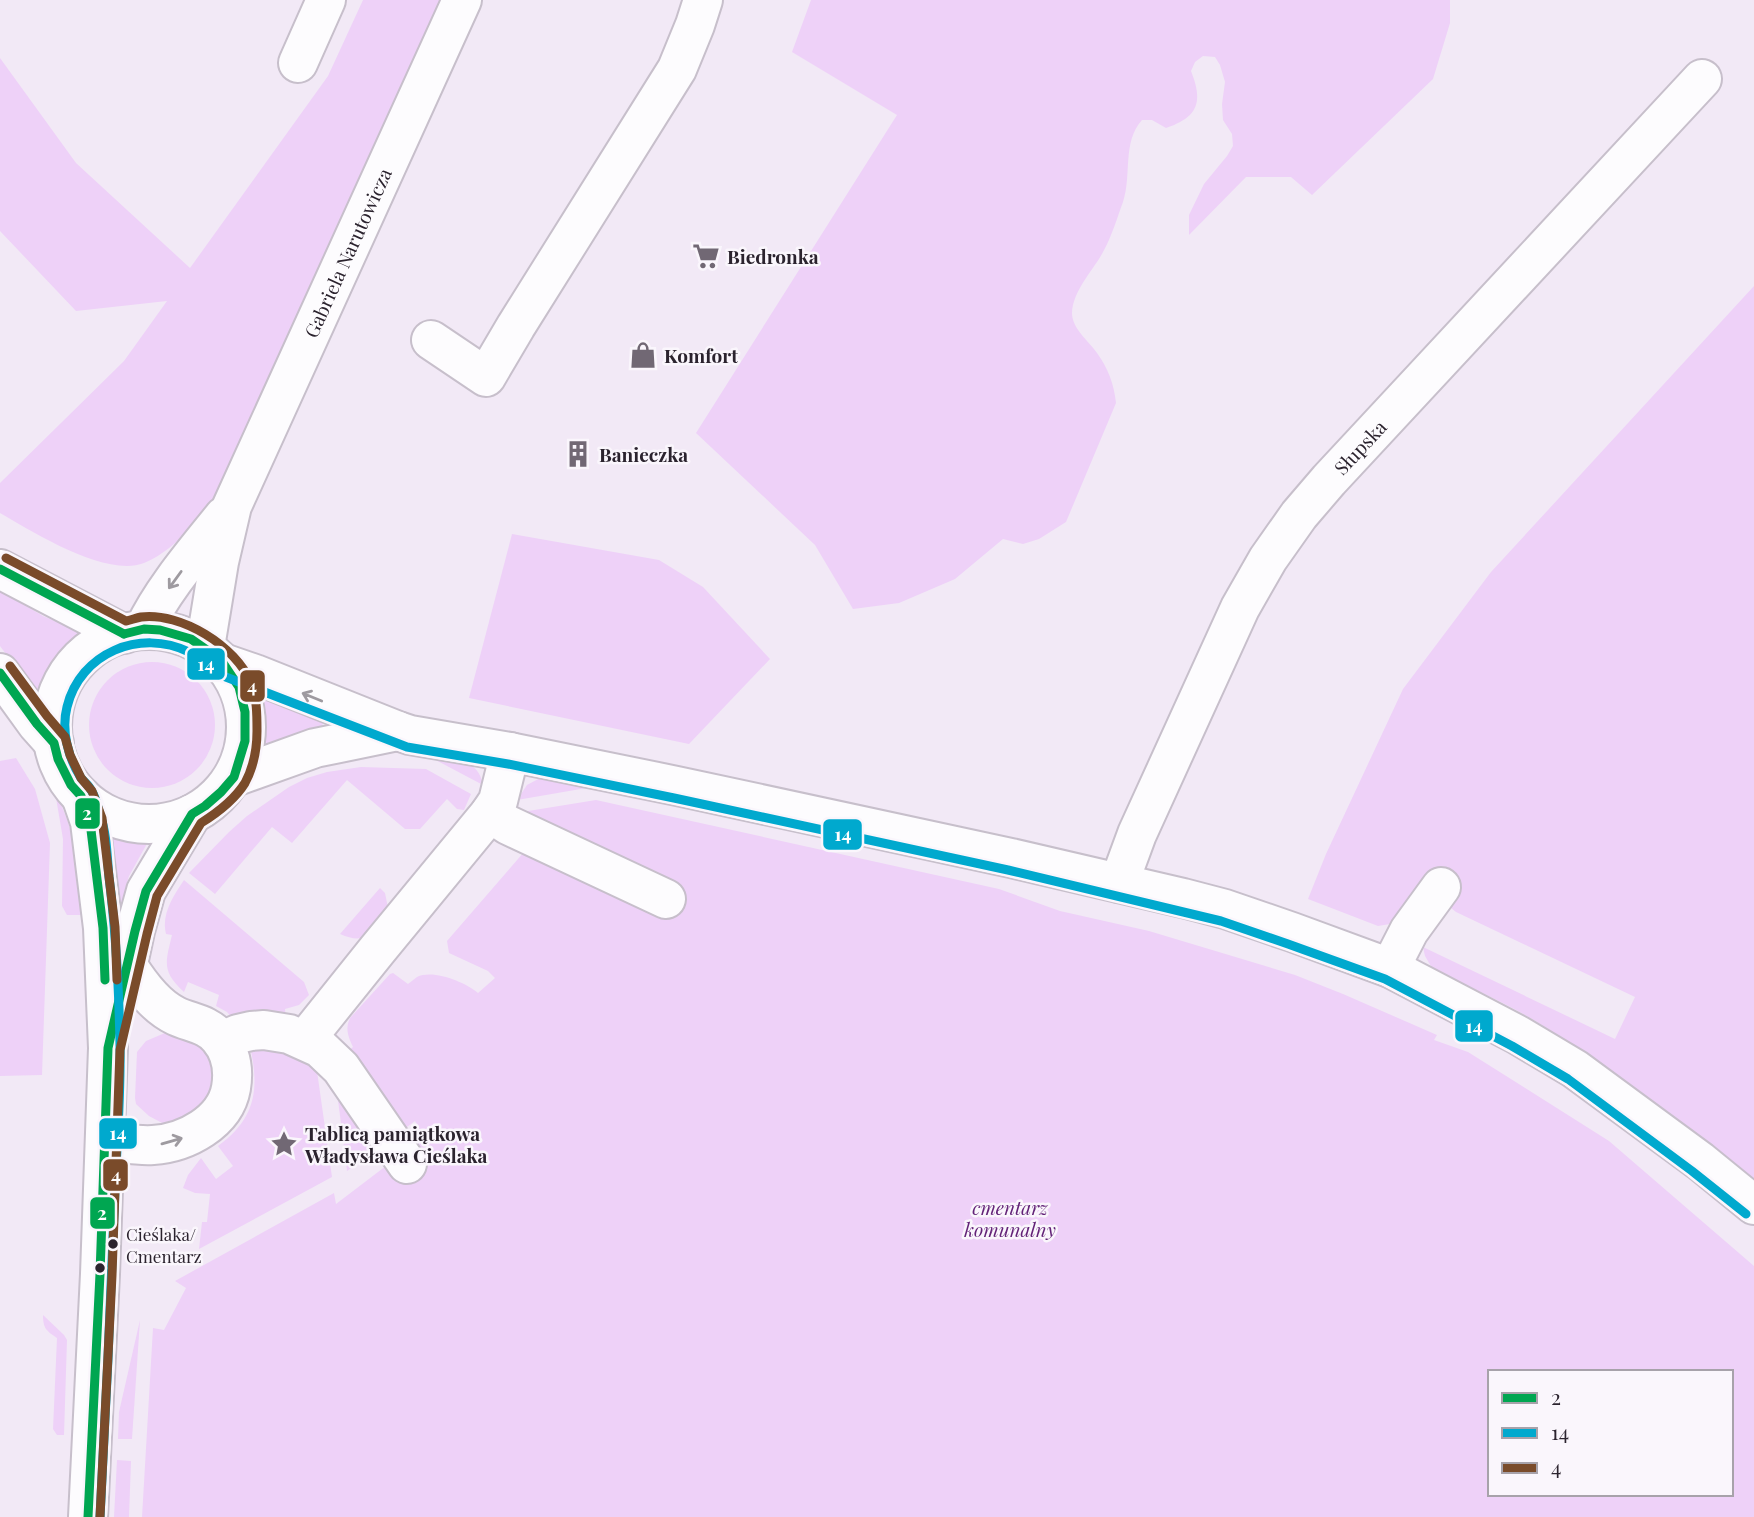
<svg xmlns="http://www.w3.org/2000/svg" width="1754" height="1517" font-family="'Playfair Display',serif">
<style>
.green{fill:#eed1f8;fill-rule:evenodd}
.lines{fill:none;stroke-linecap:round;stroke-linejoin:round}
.minor-casing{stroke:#c7bfcb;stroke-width:42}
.major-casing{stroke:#c7bfcb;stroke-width:42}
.minor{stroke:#fdfcfe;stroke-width:38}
.major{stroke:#fdfcfe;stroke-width:38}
.bus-1-casing{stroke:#faf6fc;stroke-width:14}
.bus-2-casing{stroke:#faf6fc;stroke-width:14}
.bus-3-casing{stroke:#faf6fc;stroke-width:14}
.bus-1{stroke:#00a651;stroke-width:9}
.bus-2{stroke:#00a9ce;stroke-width:9}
.bus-3{stroke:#7a4b2a;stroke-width:9}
.oneway{stroke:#9e9aa0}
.bus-dot{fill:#2b232e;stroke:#faf6fc;stroke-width:2.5}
.labels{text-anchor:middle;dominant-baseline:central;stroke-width:5;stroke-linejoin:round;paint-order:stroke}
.bus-label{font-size:17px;fill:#2b232e;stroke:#faf6fc;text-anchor:start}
.street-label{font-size:19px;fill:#2b232e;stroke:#faf6fc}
.poi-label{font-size:19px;font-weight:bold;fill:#2b232e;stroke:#faf6fc;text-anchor:start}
.park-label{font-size:19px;font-style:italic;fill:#632378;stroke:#faf6fc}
.line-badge{stroke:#faf6fc;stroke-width:2.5}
.badge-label{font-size:19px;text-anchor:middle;font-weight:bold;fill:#fff}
</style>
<rect width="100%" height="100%" fill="#f2e9f6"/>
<!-- green -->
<g class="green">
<path d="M363 0H441L216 499C197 522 172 552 144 563 106 578 33 532 0 513V483L124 361 167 301 76 311 0 231V58L76 163 190 268 328 76Z"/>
<path d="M811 0H1450V23L1433 79 1312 195 1291 177H1246L1189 235V215L1204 184 1227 156 1233 146 1232 134 1223 120 1222 104 1225 82 1220 65 1215 57 1203 56 1195 62 1191 71C1203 101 1199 117 1166 128L1152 120H1142C1122 142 1132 175 1123 202 1117 218 1112 236 1103 252 1093 271 1073 290 1072 313 1072 329 1089 341 1097 353 1108 368 1114 384 1116 403L1066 522 1039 539 1023 544 1003 539 955 579 899 603 853 609 815 545 696 433 897 115 792 52Z"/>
<path d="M1754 286V1179C1684 1123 1614 1069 1537 1022 1504 1002 1467 986 1432 968L1425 956 1423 947 1615 1039 1635 997 1456 912 1451 908 1460 896 1430 882 1399 917 1390 924 1378 926 1308 899 1326 854 1403 689 1491 572Z"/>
<path d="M512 534 659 560 703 587 770 659 689 744 469 698Z"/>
<path d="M0 590 43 616 79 631 80 633 53 669 40 696H38L0 646Z"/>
<circle cx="152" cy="725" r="63"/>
<path d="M261 695 324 721 321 728 266 747 263 745 264 709Z"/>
<path d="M430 757C453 760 478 757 483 785Z"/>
<path d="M16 758 35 789 50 843 42 1075 0 1076V761Z"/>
<path d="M361 767 426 769 471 794 464 810 457 809 447 799 420 829H405L347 780 292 843 272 827 215 894 189 873 229 832 247 816 289 787 307 778 327 772Z"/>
<path d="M542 777 598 786 517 800 527 785Z"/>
<path d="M54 786 68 822 79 862 85 915H67L62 906 63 839Z"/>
<path d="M596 800 999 889 1060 911 1149 931 1295 975 1343 994 1437 1035 1434 1040 1468 1052 1609 1141 1754 1266V1517H142L153 1328 164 1330 186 1288 175 1281 334 1193 336 1204 424 1137 415 1121 399 1133 345 1053 353 1047C348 1036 345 1029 350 1018L390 974 393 973 408 984C411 982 414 979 417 977 433 969 465 982 478 993L495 978 488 971 449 953 447 941 524 852 522 812ZM1490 1372H1731V1494H1490Z"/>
<path d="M112 830 129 836 149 840 129 876 126 886 122 918 110 917 109 831Z"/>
<path d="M184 880 304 982 309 995 299 1005 285 1009 286 1019 234 1020 227 1012 216 1006 219 995 188 982 184 992C162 971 165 964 172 935L166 934C161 915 173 896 184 880Z"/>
<path d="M380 888 385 893 388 908C373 929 369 947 340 934Z"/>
<path d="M172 1030 213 1049 216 1103 176 1125 164 1124 149 1116 136 1104 135 1098 137 1052 146 1041Z"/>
<path d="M249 1043 264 1045 316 1064 332 1177 199 1249 202 1222H207L210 1194 195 1193 183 1188 188 1175 201 1158 216 1179 233 1166 218 1146C257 1118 260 1086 249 1043Z"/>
<path d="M337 1092 383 1145 347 1171Z"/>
<path d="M43 1315 64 1335 67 1340 64 1435H57L53 1429 57 1338C47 1331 43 1329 43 1315Z"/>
<path d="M140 1320 132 1439H118L119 1412Z"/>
<path d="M117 1460 131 1461 129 1517H114Z"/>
</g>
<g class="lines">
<defs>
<g id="minor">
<path d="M298 63 326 0"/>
<path d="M431 340 486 377 516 326 677 69 695 25 703 0"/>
<path d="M0 569 124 634"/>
<path d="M0 673 37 724 54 743"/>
<path d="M81 796 90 822 103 928 108 1048 100 1274 88 1517"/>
<path d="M490 813 508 825 666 899"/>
<path id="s1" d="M1119 883 1137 834 1240 608 1268 559 1299 515 1329 480 1702 79"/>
<path d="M1390 968 1409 931 1441 887"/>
<path d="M122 992 135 931 146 891 192 814"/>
<path d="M305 1040 378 949 490 813 498 801 510 752"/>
<path d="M222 1041 238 1034 251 1031 264 1030 289 1034 320 1048 341 1068 407 1164"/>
<path d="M105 1142C121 1143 138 1146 153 1145 186 1143 225 1122 231 1088 234 1070 231 1052 219 1038 208 1024 191 1023 176 1016 155 1006 140 985 128 966"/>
</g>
<g id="major">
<path d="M144 629C162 590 197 550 224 516"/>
<circle cx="149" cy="727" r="97"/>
<path id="s2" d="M205 647 219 562 232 506 462 0"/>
<path d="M223 663 255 674 398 731 410 735 510 752 677 786 1011 858 1183 898 1225 909 1292 932 1390 968 1518 1035 1575 1069 1700 1161 1754 1205"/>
<path d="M234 777 315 748 398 731"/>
</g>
</defs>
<!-- minor casing -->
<use href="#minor" class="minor-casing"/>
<!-- major casing -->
<use href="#major" class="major-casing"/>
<!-- minor -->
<use href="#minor" class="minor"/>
<!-- major -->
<use href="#major" class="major"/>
<defs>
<g id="bus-1">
<path d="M0 569 124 634"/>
<path d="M0 673 37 724 54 743 58 759 71 785 81 796 90 822 103 928 105 980"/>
<path d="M88 1517 100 1274 108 1048 135 931 146 891 192 814 205 806 221 792 234 777 245 741V712L239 687 223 663 214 655 191 639 160 630 144 629 124 634"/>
</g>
<path id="bus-2" d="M100 1517C106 1408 111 1298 115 1189 117 1142 121 1094 120 1046 119 990 116 933 109 877 107 857 107 834 100 815 98 807 96 797 91 790 89 785 84 782 81 778 68 758 61 730 67 707 80 653 140 628 189 652 200 657 208 667 218 674L407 747 508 764 674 798 1008 870 1221 921 1288 944 1385 979 1512 1046 1568 1079 1692 1171 1746 1214"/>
<g id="bus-3">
<path d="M6 558 126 621C131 620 136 618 141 617 181 612 236 646 251 683 257 698 257 715 257 731 257 748 253 768 245 783 235 799 217 813 201 823L157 896 147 934 120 1050 112 1275 100 1517"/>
<path d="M10 666 47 716 65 737 70 755 81 778 92 791 102 818 115 927 117 980"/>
</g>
</defs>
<!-- bus-1 casing -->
<use href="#bus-1" class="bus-1-casing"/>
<!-- bus-2 casing -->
<use href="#bus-2" class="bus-2-casing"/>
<!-- bus-3 casing -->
<use href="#bus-3" class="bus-3-casing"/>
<!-- bus-1 -->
<use href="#bus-1" class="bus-1"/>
<!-- bus-2 -->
<use href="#bus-2" class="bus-2"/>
<!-- bus-3 -->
<use href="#bus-3" class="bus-3"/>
</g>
<!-- one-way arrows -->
<defs><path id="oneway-shaft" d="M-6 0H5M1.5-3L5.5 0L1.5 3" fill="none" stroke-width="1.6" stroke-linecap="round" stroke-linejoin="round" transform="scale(1.75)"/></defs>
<g class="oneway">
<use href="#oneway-shaft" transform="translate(175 580) rotate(126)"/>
<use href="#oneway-shaft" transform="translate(312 697) rotate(-158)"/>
<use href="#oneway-shaft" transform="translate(172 1141) rotate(-16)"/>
</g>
<!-- icons -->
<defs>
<symbol id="supermarket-bare" viewBox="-9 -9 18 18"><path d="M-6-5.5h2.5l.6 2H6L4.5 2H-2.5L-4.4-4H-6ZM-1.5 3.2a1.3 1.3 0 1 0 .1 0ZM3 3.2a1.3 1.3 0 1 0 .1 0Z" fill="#716874" stroke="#faf6fc" stroke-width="2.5" paint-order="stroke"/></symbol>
<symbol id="shop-bare" viewBox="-9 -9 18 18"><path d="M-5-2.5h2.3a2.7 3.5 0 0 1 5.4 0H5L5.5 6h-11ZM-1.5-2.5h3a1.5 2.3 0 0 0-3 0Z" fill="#716874" stroke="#faf6fc" stroke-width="2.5" paint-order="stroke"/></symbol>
<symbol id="building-bare" viewBox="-9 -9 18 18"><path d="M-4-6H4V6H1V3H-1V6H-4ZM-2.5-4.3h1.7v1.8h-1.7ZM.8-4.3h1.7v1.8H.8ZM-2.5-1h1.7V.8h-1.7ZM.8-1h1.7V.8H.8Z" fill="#716874" stroke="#faf6fc" stroke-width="2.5" paint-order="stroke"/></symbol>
<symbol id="sight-bare" viewBox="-9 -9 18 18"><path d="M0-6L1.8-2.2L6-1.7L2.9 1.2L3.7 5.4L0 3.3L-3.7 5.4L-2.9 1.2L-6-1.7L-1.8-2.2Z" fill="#716874" stroke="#faf6fc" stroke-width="2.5" paint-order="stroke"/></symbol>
</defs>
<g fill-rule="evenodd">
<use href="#supermarket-bare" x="687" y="237" width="38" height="38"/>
<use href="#shop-bare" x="624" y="336" width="38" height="38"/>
<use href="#building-bare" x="559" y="435" width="38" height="38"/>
<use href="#sight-bare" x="265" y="1125" width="38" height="38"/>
</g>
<!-- markers -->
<g class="bus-dot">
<circle cx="113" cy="1244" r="6"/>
<circle cx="100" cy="1268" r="6"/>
</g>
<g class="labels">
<!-- bus labels -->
<g class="bus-label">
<text x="126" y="1234">Cieślaka/<tspan x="126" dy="22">Cmentarz</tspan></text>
</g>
<!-- street labels -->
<g class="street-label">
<text stroke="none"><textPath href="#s2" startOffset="422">Gabriela Narutowicza</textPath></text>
<text stroke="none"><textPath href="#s1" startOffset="502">Słupska</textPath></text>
</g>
<!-- poi labels -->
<g class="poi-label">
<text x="727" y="256">Biedronka</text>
<text x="664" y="355">Komfort</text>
<text x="599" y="454">Banieczka</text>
<text x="305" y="1133">Tablicą pamiątkowa<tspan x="305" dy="22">Władysława Cieślaka</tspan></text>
</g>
<!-- park labels -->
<g class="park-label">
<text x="1010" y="1207">cmentarz<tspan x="1010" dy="22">komunalny</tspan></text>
</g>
</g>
<g class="line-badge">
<rect x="186" y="647" width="40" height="34" rx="7" fill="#00a9ce"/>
<rect x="239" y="669" width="27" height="34" rx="7" fill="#7a4b2a"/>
<rect x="74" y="797" width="27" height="33" rx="7" fill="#00a651"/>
<rect x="822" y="818" width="41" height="33" rx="7" fill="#00a9ce"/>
<rect x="1454" y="1009" width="40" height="34" rx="7" fill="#00a9ce"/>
<rect x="98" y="1117" width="40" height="33" rx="7" fill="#00a9ce"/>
<rect x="102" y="1158" width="27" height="34" rx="7" fill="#7a4b2a"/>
<rect x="89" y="1196" width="27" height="34" rx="7" fill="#00a651"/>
</g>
<g class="badge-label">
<text x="206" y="671">14</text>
<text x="252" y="693">4</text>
<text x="87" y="820">2</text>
<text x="843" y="841">14</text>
<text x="1474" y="1033">14</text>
<text x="118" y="1140">14</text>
<text x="116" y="1182">4</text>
<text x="102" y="1220">2</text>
</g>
<!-- legend -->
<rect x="1488" y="1370" width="245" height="126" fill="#faf6fc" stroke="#a7a2aa" stroke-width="2"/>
<rect x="1502" y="1393" width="35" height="10" fill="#00a651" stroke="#a7a2aa" stroke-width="2"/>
<text x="1551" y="1405" font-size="21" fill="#2b232e">2</text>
<rect x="1502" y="1428" width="35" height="10" fill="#00a9ce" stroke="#a7a2aa" stroke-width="2"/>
<text x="1551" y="1440" font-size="21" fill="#2b232e">14</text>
<rect x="1502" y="1463" width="35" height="10" fill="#7a4b2a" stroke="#a7a2aa" stroke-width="2"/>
<text x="1551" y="1475" font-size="21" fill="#2b232e">4</text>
</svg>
